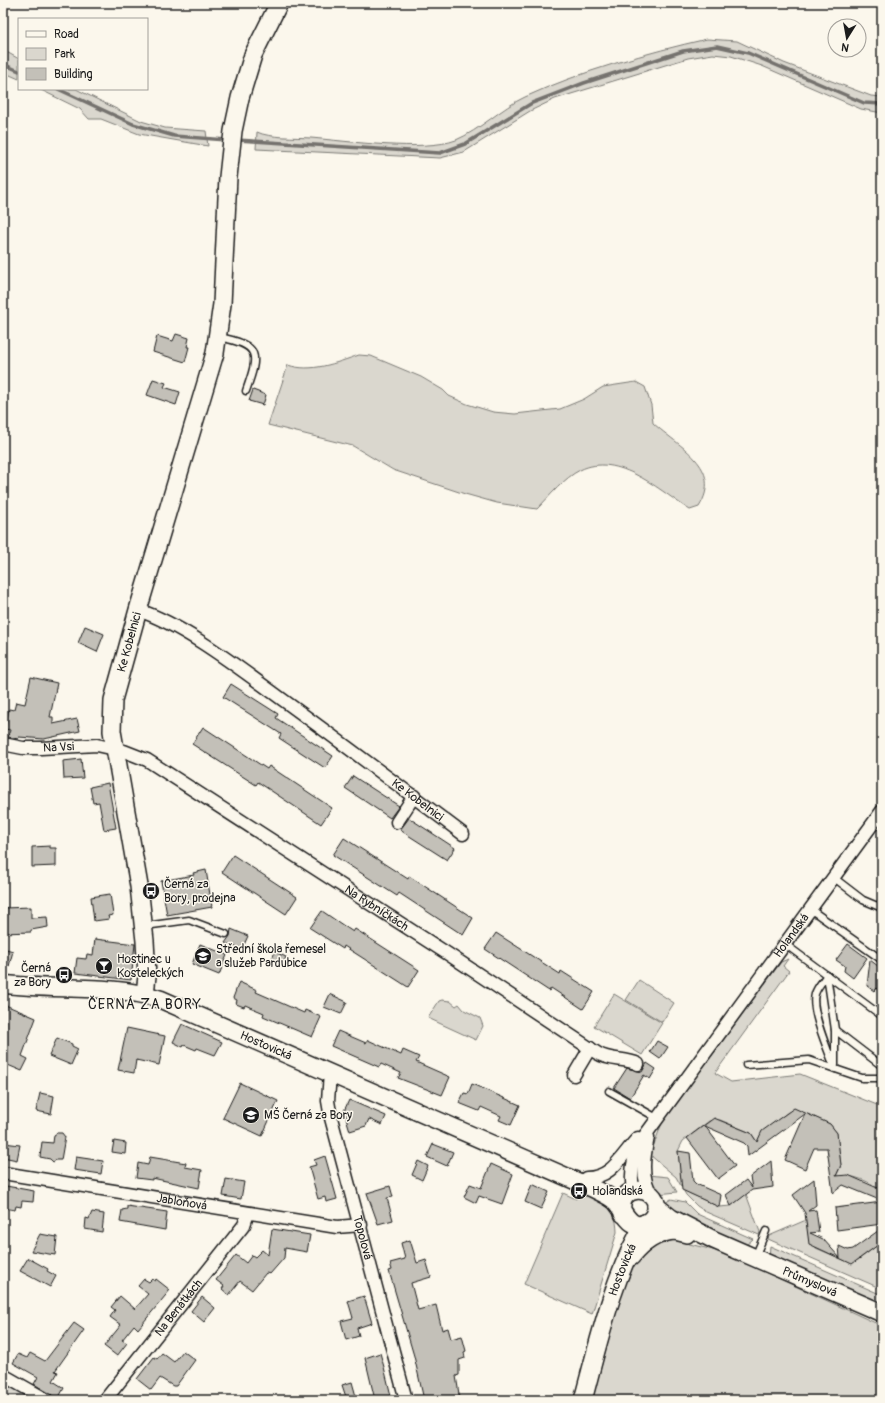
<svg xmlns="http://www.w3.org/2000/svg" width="885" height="1403" font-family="Pangolin,sans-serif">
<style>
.green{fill:#dad7ce;stroke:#7b7a75}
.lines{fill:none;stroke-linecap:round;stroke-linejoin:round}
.stream{stroke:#74726e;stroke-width:3.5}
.building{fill:#c3c0b8;stroke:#1c1c1c}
.lane-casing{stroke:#1c1c1c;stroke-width:9}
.street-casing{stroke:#1c1c1c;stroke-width:15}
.secondary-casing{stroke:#1c1c1c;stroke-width:20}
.lane{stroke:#fbf7ec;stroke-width:6}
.street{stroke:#fbf7ec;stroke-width:12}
.secondary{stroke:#fbf7ec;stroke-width:17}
.labels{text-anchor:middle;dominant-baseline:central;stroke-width:3;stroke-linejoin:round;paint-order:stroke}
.street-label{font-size:12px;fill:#1c1c1c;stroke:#fbf7ec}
.poi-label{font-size:12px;fill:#1c1c1c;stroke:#fbf7ec;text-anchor:start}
.quarter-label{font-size:14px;letter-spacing:1px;fill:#1c1c1c;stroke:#fbf7ec}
</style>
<rect width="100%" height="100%" fill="#fbf7ec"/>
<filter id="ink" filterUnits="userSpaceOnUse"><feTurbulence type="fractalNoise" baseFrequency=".025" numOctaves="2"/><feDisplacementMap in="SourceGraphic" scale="8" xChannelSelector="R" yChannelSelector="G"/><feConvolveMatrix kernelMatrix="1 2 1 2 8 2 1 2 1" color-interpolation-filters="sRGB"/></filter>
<g filter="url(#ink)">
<!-- green -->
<g class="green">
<path d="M707 39 737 41 784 63 871 96 882 97V113L861 109 762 66 731 56 713 54 688 58 555 99 530 111 464 152 440 158 256 149 257 132C269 138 296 137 311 138 346 141 425 152 456 140 480 130 501 108 525 97 579 72 649 52 707 39Z"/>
<path d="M3 50 19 59V79L3 72Z"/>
<path d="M39 89H76L141 121 165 128 206 131 208 146 139 134 101 119H89L80 109Z"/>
<path d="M359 355 371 356 421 377 443 390 449 396 467 404 493 412 515 414 560 409 584 399 603 387 636 382 645 387 651 405 653 423C679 447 724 467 699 507L690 510C660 491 618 451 580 470 564 478 550 496 537 509L497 503 465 494 393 470 353 446 268 425 288 365C311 373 336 363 359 355Z"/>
<path d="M788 959 783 966 789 971 715 1073 731 1082 800 1074 882 1107V1193C873 1181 851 1174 836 1176L841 1166 837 1133 830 1124 800 1111 788 1112 762 1132 757 1142 751 1133 720 1120 709 1121 683 1141 678 1151 682 1184 689 1193 719 1207 731 1206 746 1194 760 1232 759 1235 706 1212 697 1206 686 1195 676 1177 650 1155 662 1123 781 962Z"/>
<path d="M639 980 674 1003 662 1022 626 1000Z"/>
<path d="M614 994 662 1023 642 1055 594 1026Z"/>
<path d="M442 1000 450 1001 456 1006 459 1004 464 1010 480 1018 483 1026 476 1040 428 1018 439 1001Z"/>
<path d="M649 1175 668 1177 677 1192 658 1194Z"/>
<path d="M580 1191C603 1202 616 1204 617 1232L592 1314 524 1284 563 1193 576 1199Z"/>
<path d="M671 1199 685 1202 697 1214 753 1239 745 1246 676 1216 665 1203Z"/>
<path d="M806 1220 809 1239 816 1248 846 1261 858 1260 882 1242V1289L768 1239 769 1236Z"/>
<path d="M674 1240 721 1252 882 1326V1400H592L627 1272C642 1250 649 1247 674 1240Z"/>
<path d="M770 1246 882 1295V1306L769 1257Z"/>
<path d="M3 1379 41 1400H3Z"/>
</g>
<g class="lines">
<!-- stream -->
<g class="stream">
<path d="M3 64 19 71"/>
<path d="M58 89 133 124 174 136 227 140"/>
<path d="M237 140 440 153 465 144 532 103 584 83 683 51 717 46 748 53 864 103 882 104"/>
</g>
</g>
<!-- building -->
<g class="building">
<path d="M176 334 189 338 187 347H189L185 362 153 352 157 336 173 341Z"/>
<path d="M153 379 166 383 164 387 180 392 176 405 147 395Z"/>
<path d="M253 390 266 395 263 405 249 401Z"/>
<path d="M85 626 104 634 97 652 78 643Z"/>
<path d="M31 677 57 683 50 717H53V724L77 719 80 731 44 739 19 737 18 739 8 737 10 730 5 729 9 709 14 710 16 702 25 704Z"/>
<path d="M231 684 278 714 276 718 333 756 325 768 279 738 281 734 223 697Z"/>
<path d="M203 727 267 769 269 766 332 808 321 824 258 782 256 785 192 744Z"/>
<path d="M81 759 83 778 64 779 63 761Z"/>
<path d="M353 776 399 806 390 818 345 788Z"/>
<path d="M108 783 116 828 104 830 99 802 93 803 90 787Z"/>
<path d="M409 818 455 848 447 860 400 830Z"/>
<path d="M344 838 408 879 409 876 473 918 463 935 399 893 397 896 333 855Z"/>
<path d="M50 846V848H56V866L32 867V847Z"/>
<path d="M233 855 297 897 286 914 222 872Z"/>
<path d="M206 870 212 907 167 915 161 881 194 875 193 873Z"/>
<path d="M110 894 113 915 108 916 109 919 94 921 91 897Z"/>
<path d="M31 907V918L47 917 48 927 31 930V932L3 933V908Z"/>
<path d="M322 911 353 932 355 929 419 970 408 987 344 946 343 949 310 928Z"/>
<path d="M231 929 248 936 242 949 225 943 230 936Z"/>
<path d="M496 933 560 974 561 971 594 992 583 1009 551 988 549 991 485 949Z"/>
<path d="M95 939 135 944 131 980 75 973 77 958 86 959 87 954 93 955Z"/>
<path d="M200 944 227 955 219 975 192 964Z"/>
<path d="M848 944 867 958 853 978 844 971 845 966 836 960Z"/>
<path d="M3 948 13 951 7 974H3Z"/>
<path d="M275 952 286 957 282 966 271 961Z"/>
<path d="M870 960 882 969V991L877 988 874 991 867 986Z"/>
<path d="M239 982 257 990 256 992 304 1013 305 1010 321 1017 312 1037 263 1016 264 1013 245 1005 244 1007 236 1004 237 1000 233 998Z"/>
<path d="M330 994 347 1002 341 1014 324 1007Z"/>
<path d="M3 1004 36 1018 22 1056 28 1059 22 1071 3 1063Z"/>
<path d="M182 1024 222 1042 215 1055 197 1048 196 1050 184 1045 183 1047 173 1042Z"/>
<path d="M127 1028 165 1036 159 1065 136 1060 134 1073 118 1070Z"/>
<path d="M338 1031 366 1043 368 1040 401 1055 403 1050 419 1057 416 1062 450 1077 442 1095 398 1078 401 1073 381 1064 379 1067 331 1046Z"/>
<path d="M57 1038 72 1044V1046L78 1049 71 1065 49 1056Z"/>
<path d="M657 1041 668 1047 660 1059 650 1052Z"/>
<path d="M647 1063 656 1069 650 1079 644 1075 630 1098 614 1088 627 1068 642 1072Z"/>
<path d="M240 1083 278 1101 262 1136 223 1118Z"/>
<path d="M472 1084 520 1105 511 1125 499 1120 501 1116 481 1107 479 1111 459 1103 464 1093 468 1094Z"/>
<path d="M40 1093 54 1096 51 1114 36 1111Z"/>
<path d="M349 1100 386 1116 382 1125 369 1119 366 1126 350 1131 344 1111Z"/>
<path d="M794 1108 830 1124 837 1133 841 1165 836 1176 848 1175 882 1190V1201L843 1185 833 1193 827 1148H814L805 1169 785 1160 805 1114 748 1156 747 1146 744 1143 705 1126 735 1166 718 1179 687 1138 714 1118 751 1133 757 1142 762 1131Z"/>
<path d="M57 1133H62L65 1137 61 1160H56L53 1162 50 1159 40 1157 42 1142 53 1143 54 1135Z"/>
<path d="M114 1141 126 1143 125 1154 112 1152Z"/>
<path d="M4 1143 20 1145 17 1160 3 1157Z"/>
<path d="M433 1144 453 1152 447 1166 427 1157Z"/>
<path d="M678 1151 690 1153 693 1181 696 1184 721 1195 719 1207 682 1190Z"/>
<path d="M325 1156 337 1199 326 1202 325 1197 318 1199 309 1167 316 1165 314 1160Z"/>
<path d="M76 1157 103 1161 101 1174 74 1170Z"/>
<path d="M150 1157 186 1163 185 1167 202 1170 199 1188 152 1178V1180L136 1178 138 1163 148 1165Z"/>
<path d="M418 1161 428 1166 422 1180 412 1175Z"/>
<path d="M771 1161 773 1187 752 1190 731 1206 726 1195 746 1180 752 1188 750 1177Z"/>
<path d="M491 1164 513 1174 502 1204 479 1196 476 1203 464 1197 470 1184 481 1188Z"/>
<path d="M226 1179 244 1182 241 1199 223 1196Z"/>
<path d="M814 1179 816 1205 808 1211 816 1210 819 1232 810 1233 823 1239 840 1258 839 1246 848 1250 853 1249 882 1228V1242L852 1264 809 1244 805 1213 793 1195Z"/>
<path d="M532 1184 549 1192 541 1209 525 1202Z"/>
<path d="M6 1186 34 1191 33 1202 22 1201 21 1207 16 1206 15 1210 4 1208Z"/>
<path d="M390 1186 393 1197 387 1198 393 1220 378 1224 367 1193Z"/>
<path d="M882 1202V1224L837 1230 835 1208Z"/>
<path d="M127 1206 167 1212 165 1230 120 1222 122 1210 127 1209Z"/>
<path d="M92 1212 104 1214 102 1232 85 1229 86 1218 89 1219Z"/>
<path d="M272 1229 310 1235 307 1252 285 1248 284 1258 270 1274 266 1273 252 1290 240 1281 229 1295 222 1289 224 1286 216 1280 236 1255 246 1263 252 1255 255 1257 262 1250 268 1255Z"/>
<path d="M40 1234 57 1237 55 1255 31 1251Z"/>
<path d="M410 1240 417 1263 426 1260 431 1277 411 1283 418 1310 436 1305 442 1330 448 1328 451 1339 462 1336 466 1351 464 1352 465 1358 459 1360V1375L456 1376 460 1400H424L414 1356 389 1271 392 1270 390 1263 405 1259 401 1243Z"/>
<path d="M28 1258 48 1269 47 1271 56 1276 50 1287 20 1271Z"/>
<path d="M144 1279 149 1282 152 1279 155 1281 156 1279 170 1290 138 1329 134 1325 122 1340 127 1343 117 1356 104 1346 121 1325 110 1317 115 1310 111 1307 120 1296 135 1309 148 1294 138 1286Z"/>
<path d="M364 1296 372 1323 357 1328 359 1336 346 1340 341 1321 353 1318 348 1301Z"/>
<path d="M202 1297 215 1308 204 1322 191 1311Z"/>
<path d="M74 1323 84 1330 55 1371 58 1372 53 1381 64 1388 58 1399 34 1384 38 1377 13 1363 18 1354 27 1358 30 1353 45 1361Z"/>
<path d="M183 1351 195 1360 176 1386H173L160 1378 151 1390 137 1379 154 1357 157 1359 162 1353 174 1362Z"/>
<path d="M380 1353 384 1367 392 1400H375L365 1358Z"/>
<path d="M352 1382 357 1400H347L342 1385Z"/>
</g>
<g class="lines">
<defs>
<g id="lane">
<path d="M218 337C261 345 259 354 246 391"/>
<path d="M833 877 863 900 882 908"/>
<path d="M810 909 882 960"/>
<path d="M145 926 189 920 226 934"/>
<path d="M785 944 882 1016"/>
<path d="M827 975C823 981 817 987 815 994 810 1010 829 1053 835 1069"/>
<path d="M827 975 835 1030V1065"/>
<path d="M835 1030 882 1066"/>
<path d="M746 1065 809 1060 862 1078H882"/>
<path d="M609 1091 657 1118"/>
<path d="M755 1257 766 1231"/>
</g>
<g id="street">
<path id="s1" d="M138 610C184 625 239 668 279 697 341 742 402 788 463 834"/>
<path id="s2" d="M3 744 23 748H41L97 745 124 751 147 760 448 954 597 1053C609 1061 625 1058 638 1064"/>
<path d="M397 822 414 796"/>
<path id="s3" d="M330 1073 328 1101 331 1118 406 1400"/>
<path d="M574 1075 590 1048"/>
<path d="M648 1137C644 1156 640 1178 652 1195"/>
<path id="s4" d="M3 1173 337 1227 361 1225"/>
<path d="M586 1178C613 1178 621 1155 638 1138"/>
<path id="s5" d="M633 1190C630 1173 633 1157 641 1141L882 811"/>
<path d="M3 1375 47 1400"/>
<path id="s6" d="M105 1400 244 1225 248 1213"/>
</g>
<g id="secondary">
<path id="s7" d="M3 984C55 991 109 983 160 999L592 1188C600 1192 610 1196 616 1202 625 1212 630 1232 648 1222 652 1219 655 1215 656 1210 660 1183 614 1183 623 1214"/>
<path id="s8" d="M145 994 147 976 145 941 139 886 112 731 113 700 138 610 215 353 222 304 228 177 233 131 240 98 253 55 279 3"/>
<path id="s9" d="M656 1206 671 1218 714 1240 882 1313"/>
<path d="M645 1223 687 1234"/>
<path d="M631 1257C641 1244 658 1231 676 1231"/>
<path id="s10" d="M583 1400C598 1344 614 1272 645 1223"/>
</g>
</defs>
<!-- lane casing -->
<use href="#lane" class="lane-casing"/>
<!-- street casing -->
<use href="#street" class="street-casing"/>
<!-- secondary casing -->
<use href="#secondary" class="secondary-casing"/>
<!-- lane -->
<use href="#lane" class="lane"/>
<!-- street -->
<use href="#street" class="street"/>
<!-- secondary -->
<use href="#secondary" class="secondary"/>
</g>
</g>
<!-- icons -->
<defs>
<symbol id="bus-disc" viewBox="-11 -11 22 22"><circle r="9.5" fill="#1c1c1c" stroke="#fbf7ec"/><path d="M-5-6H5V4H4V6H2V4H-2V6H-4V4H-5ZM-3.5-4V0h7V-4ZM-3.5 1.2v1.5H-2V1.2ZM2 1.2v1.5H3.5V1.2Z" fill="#fff"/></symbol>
<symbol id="school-disc" viewBox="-11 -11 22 22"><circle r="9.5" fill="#1c1c1c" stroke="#fbf7ec"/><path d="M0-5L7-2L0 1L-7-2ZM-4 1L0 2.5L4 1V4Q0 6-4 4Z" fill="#fff"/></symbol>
<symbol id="bar-disc" viewBox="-11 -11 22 22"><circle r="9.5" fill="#1c1c1c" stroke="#fbf7ec"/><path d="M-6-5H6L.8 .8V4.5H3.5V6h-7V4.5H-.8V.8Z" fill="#fff"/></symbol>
</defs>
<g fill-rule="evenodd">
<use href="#bus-disc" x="141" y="881" width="20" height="20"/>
<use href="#school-disc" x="193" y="946" width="20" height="20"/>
<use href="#bar-disc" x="94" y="956" width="20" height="20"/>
<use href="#bus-disc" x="54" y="965" width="20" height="20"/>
<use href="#school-disc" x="241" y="1105" width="20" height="20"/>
<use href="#bus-disc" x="569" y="1181" width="20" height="20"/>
</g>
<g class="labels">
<!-- street labels -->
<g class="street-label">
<text stroke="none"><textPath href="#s8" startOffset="357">Ke Kobelnici</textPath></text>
<text stroke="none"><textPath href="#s2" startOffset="56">Na Vsi</textPath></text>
<text stroke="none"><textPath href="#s1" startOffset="339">Ke Kobelnici</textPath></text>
<text stroke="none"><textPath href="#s2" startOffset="420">Na Rybníčkách</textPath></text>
<text stroke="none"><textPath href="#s5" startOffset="305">Holandská</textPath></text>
<text stroke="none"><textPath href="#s7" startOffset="274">Hostovická</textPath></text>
<text stroke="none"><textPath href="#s4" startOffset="181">Jabloňová</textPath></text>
<text stroke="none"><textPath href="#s3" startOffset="169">Topolová</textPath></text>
<text stroke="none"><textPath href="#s10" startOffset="136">Hostovická</textPath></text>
<text stroke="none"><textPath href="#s9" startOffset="172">Průmyslová</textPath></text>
<text stroke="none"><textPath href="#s6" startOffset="118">Na Benátkách</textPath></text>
</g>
<!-- poi labels -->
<g class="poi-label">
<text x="164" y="884">Černá za<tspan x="164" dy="14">Bory, prodejna</tspan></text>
<text x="216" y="949">Střední škola řemesel<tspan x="216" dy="14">a služeb Pardubice</tspan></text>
<text x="117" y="959">Hostinec u<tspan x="117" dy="14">Kosteleckých</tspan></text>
<text x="51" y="968" text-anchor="end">Černá<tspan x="51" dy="14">za Bory</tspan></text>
<text x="264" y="1115">MŠ Černá za Bory</text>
<text x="592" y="1191">Holandská</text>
</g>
<!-- quarter labels -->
<g class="quarter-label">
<text x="145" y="1004">ČERNÁ ZA BORY</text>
</g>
</g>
<!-- margin -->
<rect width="885" height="1403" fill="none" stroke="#fbf7ec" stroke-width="16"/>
<rect x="8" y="8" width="869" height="1387" fill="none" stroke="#1c1c1c" stroke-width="1.5" filter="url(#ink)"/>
<!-- legend -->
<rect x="18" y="18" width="130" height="72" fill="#fbf7ec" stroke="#a29f99"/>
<rect x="26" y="31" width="20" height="6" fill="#fbf7ec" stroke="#a29f99"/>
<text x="54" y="38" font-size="12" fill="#1c1c1c">Road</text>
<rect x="26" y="48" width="20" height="12" fill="#dad7ce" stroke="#a29f99"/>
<text x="54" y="58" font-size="12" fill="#1c1c1c">Park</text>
<rect x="26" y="68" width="20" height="12" fill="#c3c0b8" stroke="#a29f99"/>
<text x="54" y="78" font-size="12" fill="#1c1c1c">Building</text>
<!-- north arrow -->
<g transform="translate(847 38) rotate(191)"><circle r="19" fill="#fbf7ec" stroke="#a29f99"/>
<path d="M0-3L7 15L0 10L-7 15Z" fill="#1c1c1c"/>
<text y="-6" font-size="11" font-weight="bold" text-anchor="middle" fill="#1c1c1c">N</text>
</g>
</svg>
